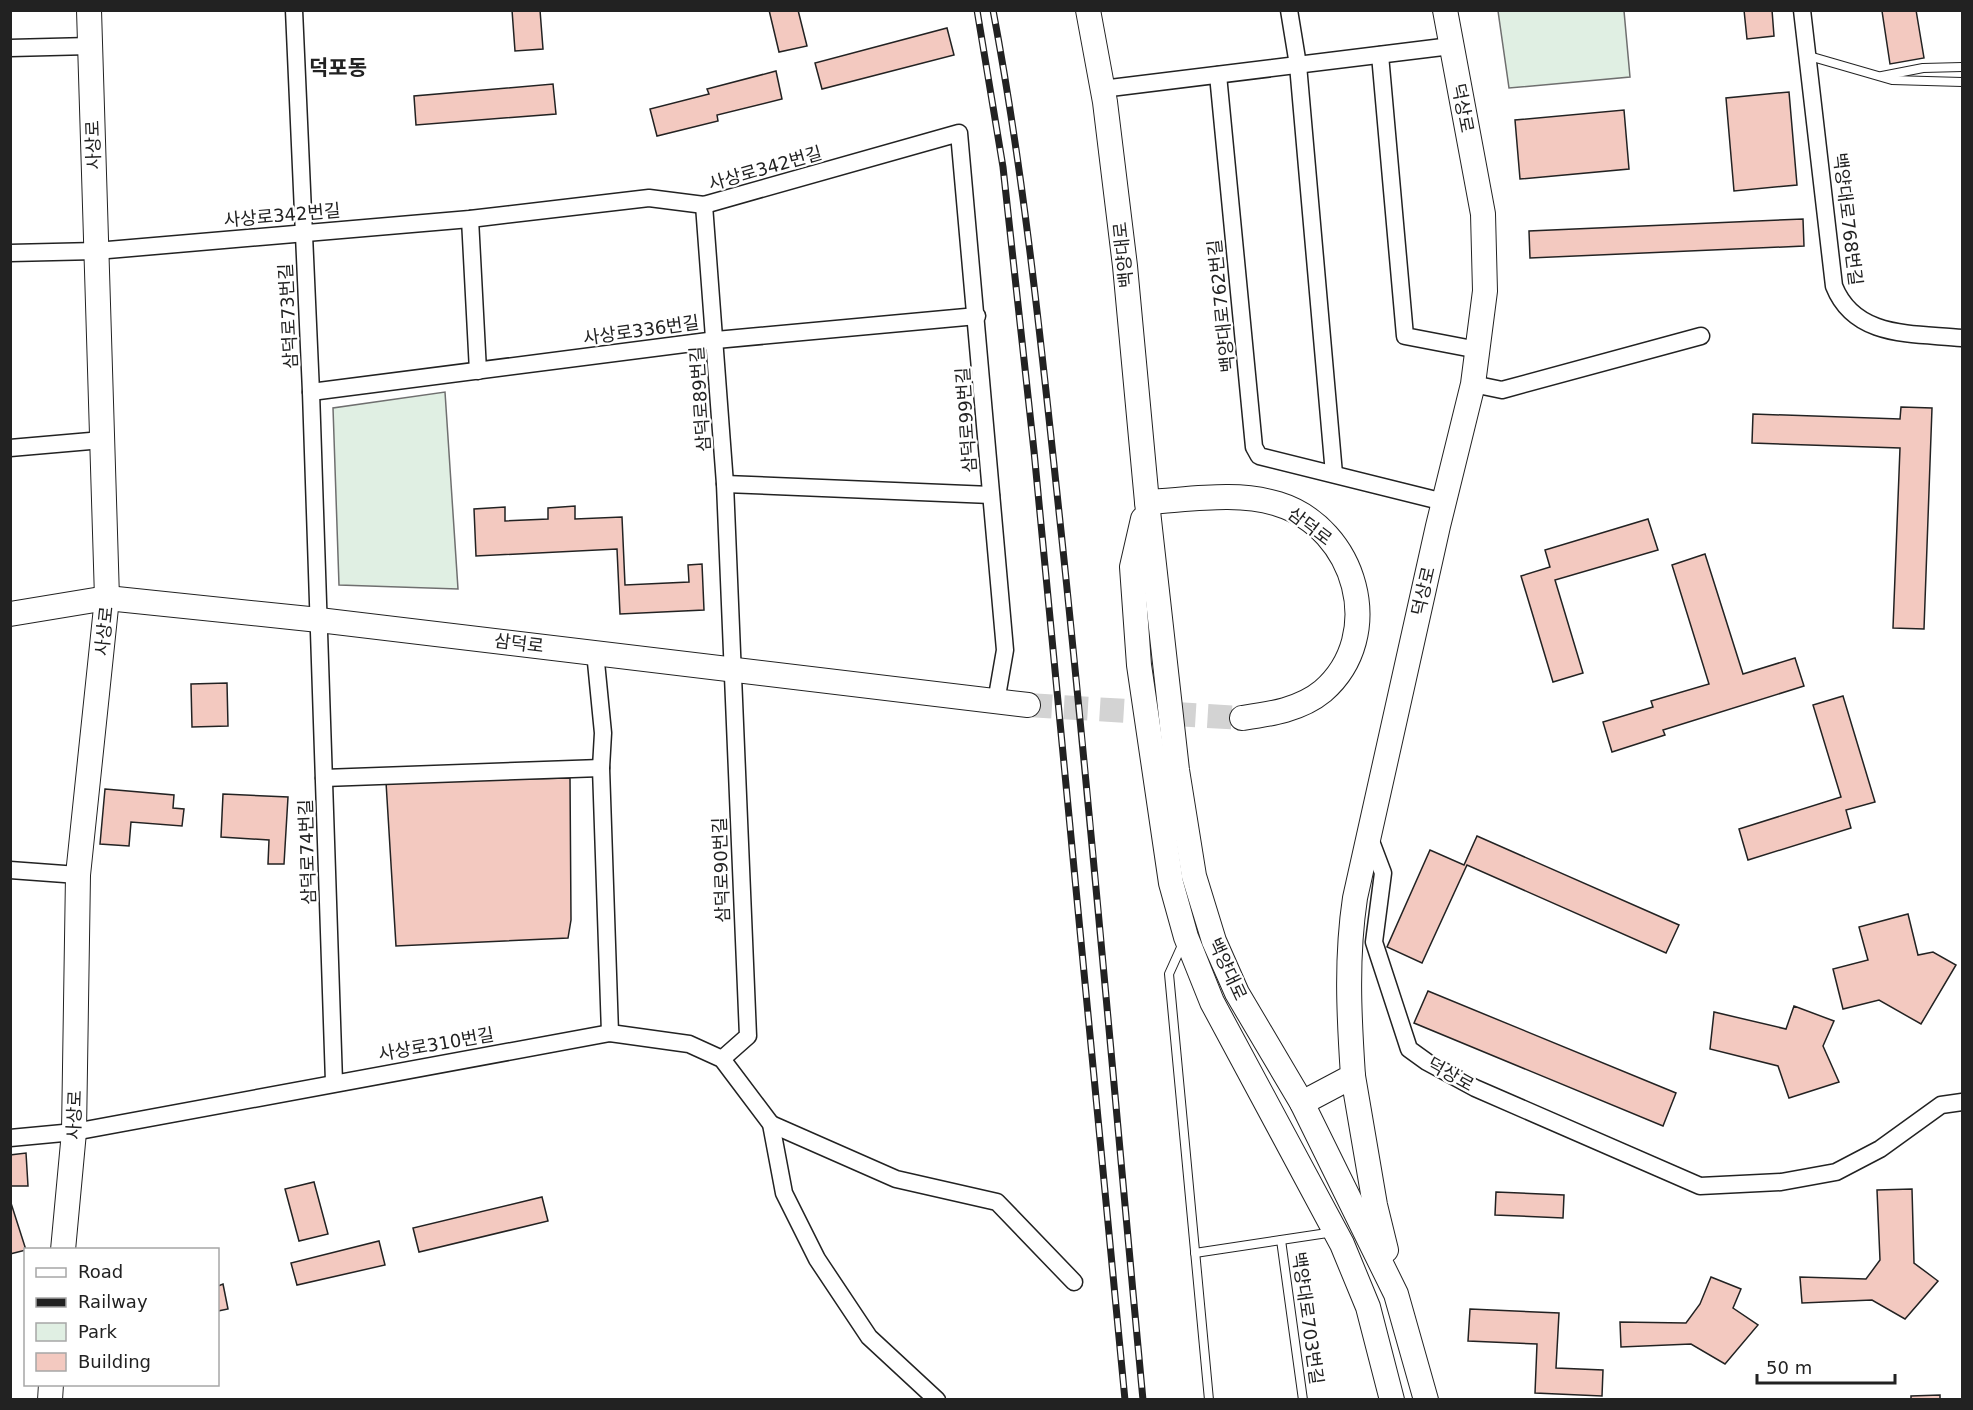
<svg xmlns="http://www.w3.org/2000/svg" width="1973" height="1410" font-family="'DejaVu Sans','Noto Sans KR',sans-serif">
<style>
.green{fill:#e0efe3;stroke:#6f6f6f;stroke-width:1.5}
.building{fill:#f3c9c0;stroke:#222;stroke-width:1.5}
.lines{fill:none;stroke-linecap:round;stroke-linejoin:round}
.secondary-tunnel{stroke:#d3d3d3;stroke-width:24;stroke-dasharray:24 12;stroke-linecap:butt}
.service-casing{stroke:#222;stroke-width:10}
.minor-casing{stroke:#222;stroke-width:19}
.secondary-casing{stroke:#222;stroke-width:26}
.service{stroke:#fff;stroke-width:8}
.minor{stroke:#fff;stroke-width:16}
.secondary{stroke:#fff;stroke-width:24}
.rail-casing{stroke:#222;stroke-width:7}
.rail{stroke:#fff;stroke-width:4.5;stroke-dasharray:14;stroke-linecap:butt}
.labels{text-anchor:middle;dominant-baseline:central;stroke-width:4.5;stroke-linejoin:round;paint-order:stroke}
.street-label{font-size:18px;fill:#222;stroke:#fff}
.quarter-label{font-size:21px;font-weight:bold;fill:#222;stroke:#fff}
</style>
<rect width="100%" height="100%" fill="#fff"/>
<!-- green -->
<g class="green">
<path d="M1498 11H1624L1630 77 1509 88Z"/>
<path d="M445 392 458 589 339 585 333 408Z"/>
</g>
<!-- building -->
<g class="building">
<path d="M512 10H540L543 49 515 51Z"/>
<path d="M769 10H798L807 46 779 52Z"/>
<path d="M1744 10H1772L1774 36 1747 39Z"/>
<path d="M1916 10 1924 58 1890 64 1882 11Z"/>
<path d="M947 28 954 55 822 89 815 63Z"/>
<path d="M776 71 782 99 717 115 718 121 657 136 650 109 709 94 707 89Z"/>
<path d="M553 84 556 114 416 125 414 96Z"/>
<path d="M1789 92 1797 185 1734 191 1726 98Z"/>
<path d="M1624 110 1629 169 1520 179 1515 120Z"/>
<path d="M1803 219 1804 246 1530 258 1529 231Z"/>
<path d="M1901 407 1932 408 1924 629 1893 628 1900 448 1752 443 1753 414 1900 419Z"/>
<path d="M575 506V519L622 517 625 585 689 582 688 565 702 564 704 610 620 614 617 549 476 556 474 509 505 507V521L548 519V508Z"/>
<path d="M1648 519 1658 550 1555 580 1583 673 1553 682 1521 576 1550 567 1545 550Z"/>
<path d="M1705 554 1743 674 1795 658 1804 686 1663 730 1665 735 1612 752 1603 722 1653 707 1651 701 1709 684 1672 565Z"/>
<path d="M227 683 228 726 192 727 191 684Z"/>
<path d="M1843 696 1875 802 1846 810 1851 828 1748 860 1739 829 1841 797 1813 705Z"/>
<path d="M570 778 571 920 568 938 396 946 386 782Z"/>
<path d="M105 789 174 795 173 808 184 809 182 826 131 822 129 846 100 844Z"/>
<path d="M223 794 288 797 284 864H268L269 840 221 837Z"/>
<path d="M1477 836 1679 925 1666 953 1467 865 1422 963 1387 947 1430 850 1464 865Z"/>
<path d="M1908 914 1918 955 1933 952 1956 965 1921 1024 1879 1000 1843 1009 1833 969 1868 960 1859 927Z"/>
<path d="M1428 991 1676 1093 1663 1126 1414 1023Z"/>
<path d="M1794 1006 1834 1021 1823 1046 1839 1082 1789 1098 1778 1066 1710 1049 1714 1012 1786 1029Z"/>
<path d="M26 1153 28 1186H10V1155Z"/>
<path d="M314 1182 328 1234 299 1241 285 1189Z"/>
<path d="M1912 1189 1914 1263 1938 1281 1905 1319 1872 1300 1802 1303 1800 1277 1866 1279 1880 1260 1877 1190Z"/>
<path d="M1496 1192 1564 1195 1563 1218 1495 1215Z"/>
<path d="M542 1197 548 1221 419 1252 413 1228Z"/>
<path d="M10 1200 26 1250 10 1254Z"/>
<path d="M379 1241 385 1265 297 1285 291 1263Z"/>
<path d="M1711 1277 1741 1289 1733 1308 1758 1325 1725 1364 1691 1344 1621 1347 1620 1322 1686 1323 1700 1304Z"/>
<path d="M223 1284 228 1309 218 1311V1286Z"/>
<path d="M1470 1309 1559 1313 1556 1368 1603 1370 1602 1396 1535 1393 1537 1344 1468 1341Z"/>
<path d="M1940 1395V1400H1911V1396Z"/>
</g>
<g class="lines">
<!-- secondary-tunnel -->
<path class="secondary-tunnel" d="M1028 705 1242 718"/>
<defs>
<g id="service">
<path d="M1809 56 1892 80 1962 82"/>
<path d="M1882 76 1923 68 1962 67"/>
<path d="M1183 943 1169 974 1209 1400"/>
<path d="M1281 1240 1303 1400"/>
<path d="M1195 1253 1334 1232"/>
</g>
<g id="minor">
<path d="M294 10 311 392 334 1082"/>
<path d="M1289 10 1298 65 1334 474"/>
<path d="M1802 10 1834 286C1855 339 1913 333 1962 338"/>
<path d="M10 48 90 46"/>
<path d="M1380 55 1405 336 1478 350"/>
<path d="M1218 75 1254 447 1259 456 1444 502"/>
<path d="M1102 89 1451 46"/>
<path d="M704 205 725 484 748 1036 722 1059"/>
<path d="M470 219 478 371"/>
<path d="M10 253 96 251 470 219 649 198 704 205 959 133 1005 650 996 702"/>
<path d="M1473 384 1502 390 1701 336"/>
<path d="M311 392 716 340 977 316"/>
<path d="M10 448 102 440"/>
<path d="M725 484 991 495"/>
<path d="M595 652 603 733 601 768 610 1033"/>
<path d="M324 778 601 768"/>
<path d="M1369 836 1383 873 1374 942 1409 1049 1427 1062 1475 1088 1700 1186 1781 1182 1836 1172 1880 1149 1941 1105 1962 1102"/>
<path d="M10 870 78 875"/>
<path d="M771 1124 896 1179 997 1202 1074 1282"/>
<path d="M10 1138 74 1132 610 1033 689 1044 722 1059 771 1124 784 1193 817 1259 869 1337 937 1400"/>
</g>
<g id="secondary">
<path d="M1088 10 1105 102 1125 266 1147 502 1177 770 1194 876 1214 941 1237 993 1302 1103 1396 1294 1426 1400"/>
<path d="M1147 502C1188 500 1237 491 1278 504 1356 528 1387 635 1323 691 1300 710 1270 714 1242 718"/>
<path d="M1143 519 1132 567 1139 665 1171 883 1186 937 1212 1002 1342 1244 1368 1307 1392 1400"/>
<path d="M10 614 107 598 319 620 1028 705"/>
<path d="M1353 1076 1375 1205 1386 1250"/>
<path d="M1302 1103 1353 1076C1349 1016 1346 958 1355 898L1438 526 1473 384 1485 291 1483 214 1445 10"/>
<path d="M63 1250 74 1132 78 875 107 598 89 10"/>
<path d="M50 1400 51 1384"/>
</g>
</defs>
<!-- service casing -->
<use href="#service" class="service-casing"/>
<!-- minor casing -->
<use href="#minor" class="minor-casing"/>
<!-- secondary casing -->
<use href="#secondary" class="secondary-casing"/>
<!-- service -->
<use href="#service" class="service"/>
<!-- minor -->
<use href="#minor" class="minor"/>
<!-- secondary -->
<use href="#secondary" class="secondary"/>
<defs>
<g id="rail">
<path d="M977 10 1003 167 1034 451 1125 1400"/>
<path d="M993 10C1026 186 1043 363 1062 540 1092 826 1116 1113 1143 1400"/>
</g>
</defs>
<!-- rail casing -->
<use href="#rail" class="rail-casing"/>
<!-- rail -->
<use href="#rail" class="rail"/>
</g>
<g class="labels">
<!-- street labels -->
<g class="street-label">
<text transform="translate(1463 108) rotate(79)">덕상로</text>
<text transform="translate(93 145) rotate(-92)">사상로</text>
<text transform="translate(765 168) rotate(-16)">사상로342번길</text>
<text transform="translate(282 215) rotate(-5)">사상로342번길</text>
<text transform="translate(1848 219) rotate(83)">백양대로768번길</text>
<text transform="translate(1123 255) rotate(-96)">백양대로</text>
<text transform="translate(1221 306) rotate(-96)">백양대로762번길</text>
<text transform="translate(288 316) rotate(-93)">삼덕로73번길</text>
<text transform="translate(641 330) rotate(-8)">사상로336번길</text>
<text transform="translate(700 399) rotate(-94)">삼덕로89번길</text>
<text transform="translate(966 420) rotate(-94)">삼덕로99번길</text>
<text transform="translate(1310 526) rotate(37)">삼덕로</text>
<text transform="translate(1423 591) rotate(-77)">덕상로</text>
<text transform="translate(104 631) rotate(-84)">사상로</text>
<text transform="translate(519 643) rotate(7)">삼덕로</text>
<text transform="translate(307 852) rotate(-92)">삼덕로74번길</text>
<text transform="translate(721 870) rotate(-92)">삼덕로90번길</text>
<text transform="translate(1228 969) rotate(65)">백양대로</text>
<text transform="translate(436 1044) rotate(-10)">사상로310번길</text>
<text transform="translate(1451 1074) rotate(29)">덕상로</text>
<text transform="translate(74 1115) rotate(-88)">사상로</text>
<text transform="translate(1308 1318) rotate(82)">백양대로703번길</text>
</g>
<!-- quarter labels -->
<g class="quarter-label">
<text x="338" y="68">덕포동</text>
</g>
</g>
<!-- border -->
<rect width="1973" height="1410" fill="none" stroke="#222222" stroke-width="24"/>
<!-- legend -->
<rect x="24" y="1248" width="195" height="138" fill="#ffffff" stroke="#a7a7a7" stroke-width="1.5"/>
<rect x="36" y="1268" width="30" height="9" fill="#ffffff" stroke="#a7a7a7" stroke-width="1.5"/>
<text x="78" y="1278" font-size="18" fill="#222222">Road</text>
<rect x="36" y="1298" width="30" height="9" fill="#222222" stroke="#a7a7a7" stroke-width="1.5"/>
<text x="78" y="1308" font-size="18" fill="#222222">Railway</text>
<rect x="36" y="1323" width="30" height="18" fill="#e0efe3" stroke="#a7a7a7" stroke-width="1.5"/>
<text x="78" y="1338" font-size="18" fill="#222222">Park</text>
<rect x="36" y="1353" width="30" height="18" fill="#f3c9c0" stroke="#a7a7a7" stroke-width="1.5"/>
<text x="78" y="1368" font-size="18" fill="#222222">Building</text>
<!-- scale -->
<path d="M1757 1374v9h138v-9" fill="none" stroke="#222222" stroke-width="3"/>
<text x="1766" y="1374" font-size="18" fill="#222222" stroke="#ffffff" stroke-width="4.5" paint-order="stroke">50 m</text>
</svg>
